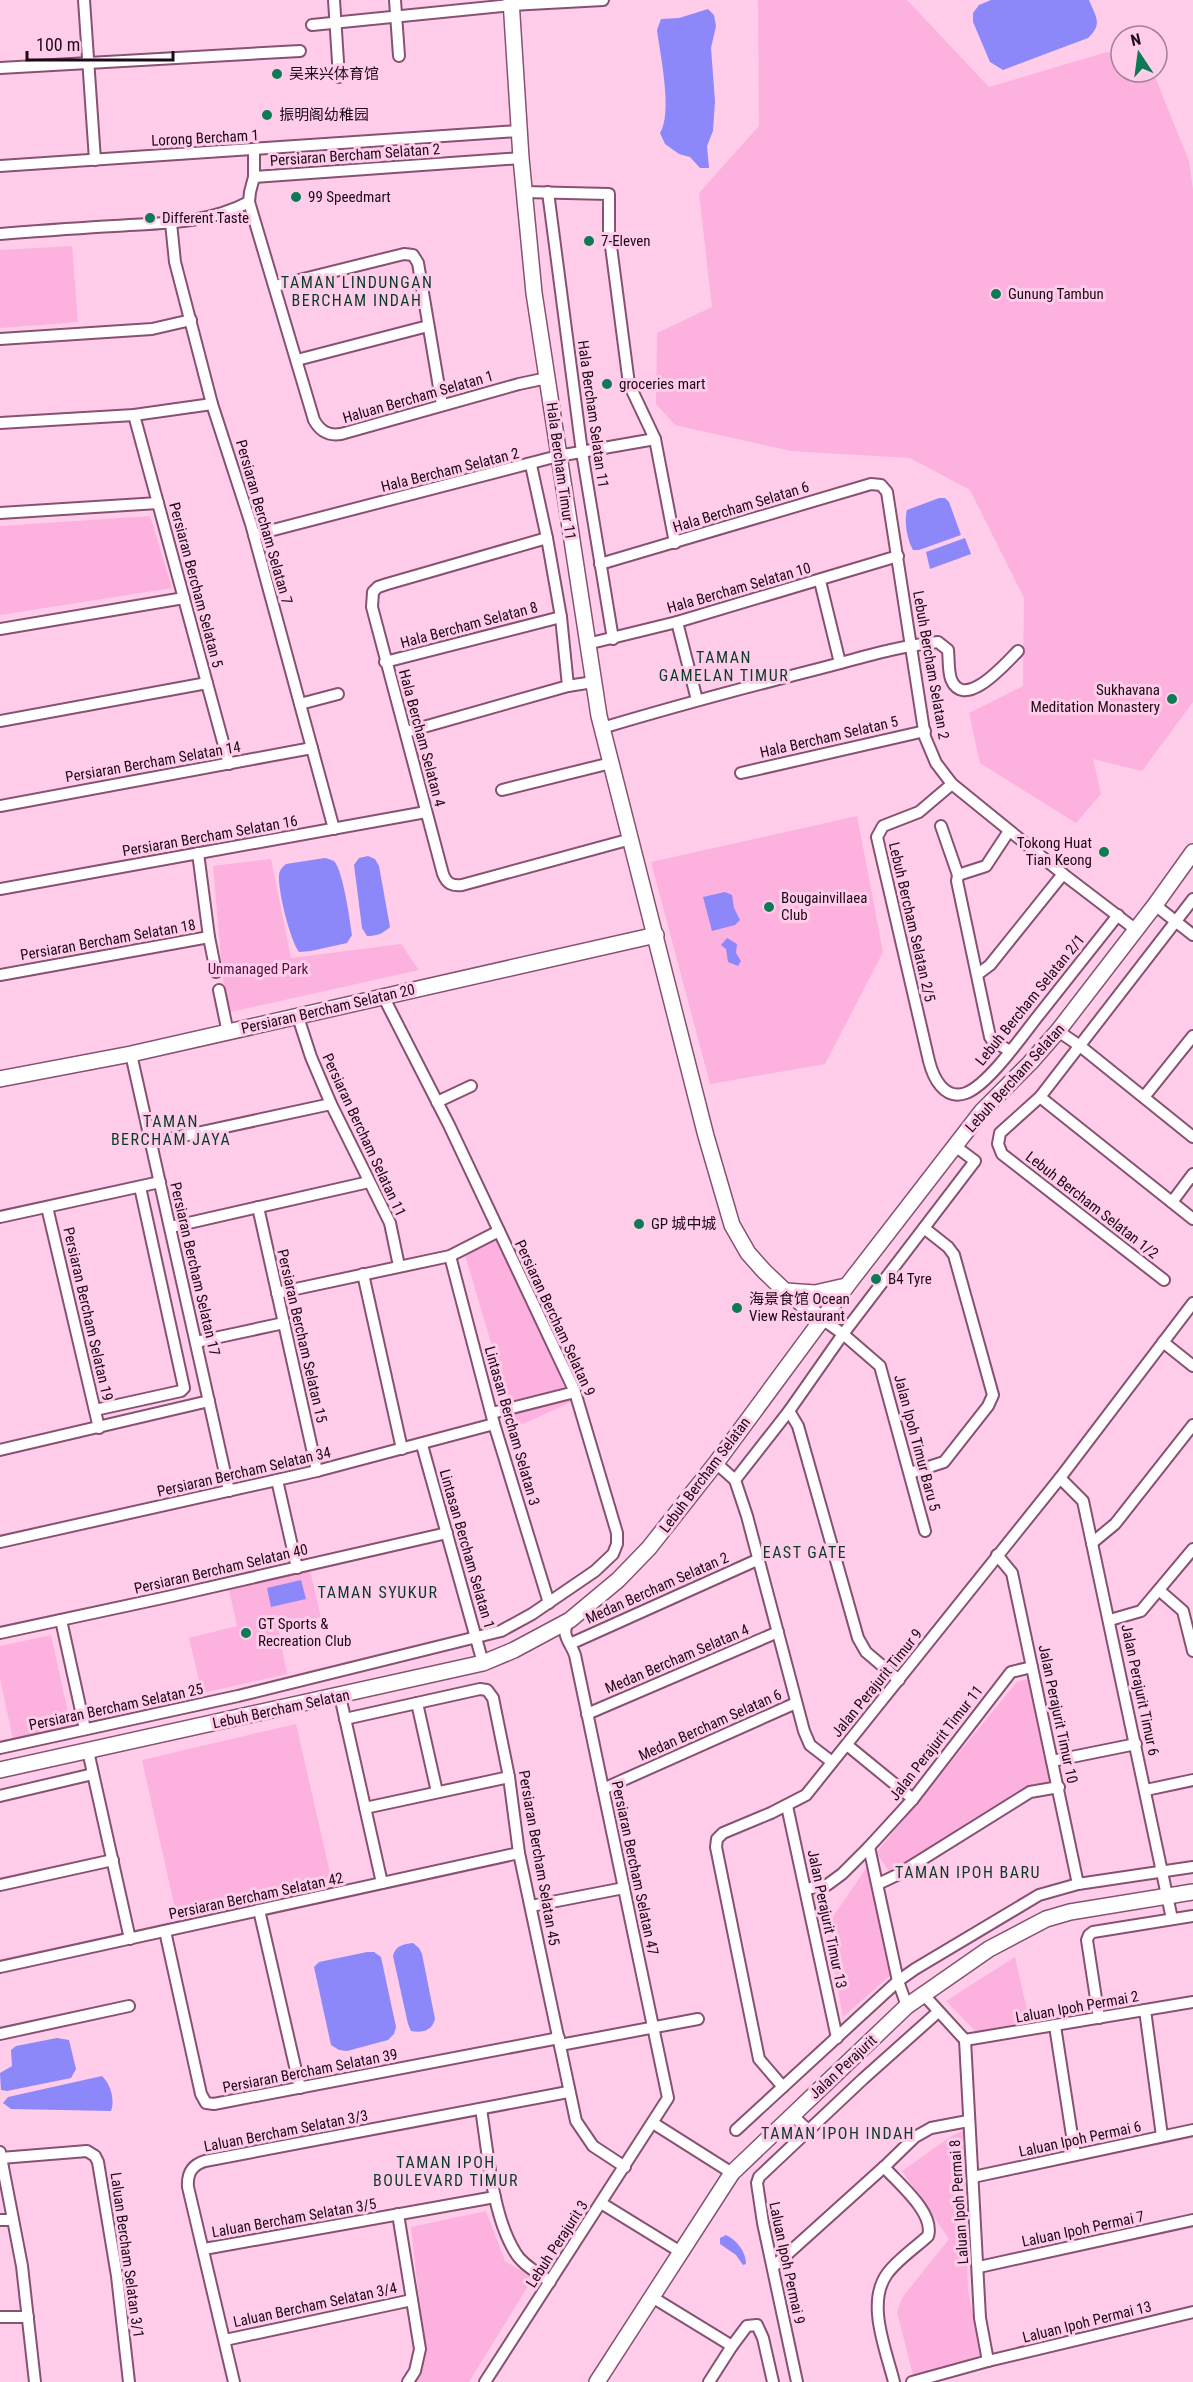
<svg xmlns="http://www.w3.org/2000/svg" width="1193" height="2382" font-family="'Roboto Condensed','Noto Sans SC',sans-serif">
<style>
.green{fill:#fcb1de}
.water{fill:#8d88f9}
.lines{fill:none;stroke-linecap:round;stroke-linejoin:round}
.street-casing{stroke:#875172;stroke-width:14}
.secondary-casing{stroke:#875172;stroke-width:18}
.street{stroke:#fff;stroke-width:10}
.secondary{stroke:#fff;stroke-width:15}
.poi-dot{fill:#0d7a55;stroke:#ffcdea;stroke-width:2}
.labels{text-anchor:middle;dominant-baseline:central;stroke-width:6;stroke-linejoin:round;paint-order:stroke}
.poi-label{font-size:15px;fill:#1e0917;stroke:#ffcdea;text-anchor:start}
.street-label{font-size:15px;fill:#1e0917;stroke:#ffcdea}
.park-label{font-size:15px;fill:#581143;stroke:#ffcdea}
.neighbourhood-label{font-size:16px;letter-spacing:1.5px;fill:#0a3a28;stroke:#ffcdea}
</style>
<rect width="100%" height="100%" fill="#ffcdea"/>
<!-- green -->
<g class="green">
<path d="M758 0H907L989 87 1107 52 1121 56V72H1153L1189 161 1193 190V702L1142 771 1093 759 1101 794 1076 823 980 763 969 713 1023 686 1024 598 970 490 910 458 791 451 675 425 656 404 657 333 712 307 699 193 759 126Z"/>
<path d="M72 246 78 322 0 328V250Z"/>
<path d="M150 516 172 588 0 615V526Z"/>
<path d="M857 816 883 952 825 1064 710 1084 651 862Z"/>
<path d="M271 859 291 958 401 944 419 970 226 1013 213 866Z"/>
<path d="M496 1235 571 1402 516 1427 465 1255Z"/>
<path d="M310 1571 321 1617 278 1627 287 1674 202 1693 189 1638 237 1626 229 1590Z"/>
<path d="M51 1635 71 1726 13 1739 0 1679V1646Z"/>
<path d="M1031 1678 1054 1781 1017 1794 891 1874 876 1853 1017 1682Z"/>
<path d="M296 1724 331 1877 176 1913 142 1760Z"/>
<path d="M867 1867 893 1973 843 2017 826 1927Z"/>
<path d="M1015 1957 1030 2023 980 2036 946 2001Z"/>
<path d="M963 2131 968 2291 981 2355 914 2379 897 2312 902 2298 949 2239 902 2171 953 2135Z"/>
<path d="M486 2211 505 2261 533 2278 469 2382H416L425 2353 411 2227Z"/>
</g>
<!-- water -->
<g class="water">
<path d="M991 0H1089C1096 17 1103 24 1088 38L1003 70 990 62 973 22V13L979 5Z"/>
<path d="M708 9 714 15 716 26 711 48 715 101 713 131 707 146 709 168H700L690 157 679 154 665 144 660 133C673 113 660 54 657 30L661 19 679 18Z"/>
<path d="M939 498H945L949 502 961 535 919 550H913C907 540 904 521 907 510Z"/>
<path d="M965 538 971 554 930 569 926 552Z"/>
<path d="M368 856 375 859 379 866 390 927C382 934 377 936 367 936L362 928 354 865 359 858Z"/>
<path d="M325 858C327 858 333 861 334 861 343 870 350 921 352 935L347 943 311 951 299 952C290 940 278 891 279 876 279 871 282 867 286 864Z"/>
<path d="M725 892 732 895 734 908 740 920 735 925 712 931 703 897Z"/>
<path d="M727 938 737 944 736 953 741 961 738 966 728 962 726 949 721 945Z"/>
<path d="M301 1580 306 1599 271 1607 267 1588Z"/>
<path d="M413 1943 419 1948 422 1954 435 2019C432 2031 422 2033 411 2031L408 2024 393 1956C395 1946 403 1944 413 1943Z"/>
<path d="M367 1952H374L381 1957 396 2027 394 2034 388 2040 347 2051 339 2050 331 2045 314 1967 319 1962Z"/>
<path d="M57 2038 69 2040 76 2069 71 2078 7 2091 1 2090 0 2073 12 2066 11 2050 16 2046Z"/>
<path d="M102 2076C111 2084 115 2101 111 2111L11 2109 3 2103 8 2097Z"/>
<path d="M726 2235C737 2240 746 2252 746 2264L743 2265 736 2255 720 2244V2238Z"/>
</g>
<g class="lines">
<defs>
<g id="street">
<path d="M84 0 95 160"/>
<path d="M334 0 339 77"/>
<path d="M395 0 399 56"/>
<path d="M312 25 511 5 603 0"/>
<path d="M0 68 300 51"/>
<path d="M254 151V177"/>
<path d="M0 166 519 131"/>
<path d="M524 192 609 194V231L629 384 655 439 675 543"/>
<path d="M548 192 582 452 613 639"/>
<path d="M249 202 314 420C320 431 328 436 341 434L519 384 547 378"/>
<path d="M171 223 175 262 212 404 251 524 334 829"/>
<path d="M0 234C38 231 77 228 115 226 161 223 208 224 249 202L250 192 254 177 521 158"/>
<path d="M275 286 404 254 413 255 418 263 442 405"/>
<path d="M0 339 152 329 191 320"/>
<path d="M297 360 428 326"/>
<path d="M134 415 229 764"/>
<path d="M0 423 134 415 212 404"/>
<path d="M0 513 158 503"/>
<path d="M254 535 558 456 655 439"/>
<path d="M547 538 387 584 378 587 373 592 372 607 443 874C447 884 452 886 462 885L631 839"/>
<path d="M600 564 871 484 881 485 887 492 925 737 936 763 952 784 1063 874 1135 929"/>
<path d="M820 581 840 663"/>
<path d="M677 622 697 700"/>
<path d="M0 629 184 598"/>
<path d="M587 644 677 622 898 556"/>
<path d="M385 662 561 617"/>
<path d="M568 686 593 682"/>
<path d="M300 704 338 694"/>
<path d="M0 721 207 683"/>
<path d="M602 728C672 707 743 688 814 670 854 660 896 646 938 642L948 650C949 659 948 670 951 679 964 712 1006 663 1018 651"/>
<path d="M406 732 568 686 561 617 547 538 531 465"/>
<path d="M741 773 925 731"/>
<path d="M952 784 919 812 883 826 877 837 929 1061C933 1077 944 1101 966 1093 988 1085 1023 1035 1038 1016 1065 982 1091 949 1118 915"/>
<path d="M502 790 611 763"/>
<path d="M0 806 312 748"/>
<path d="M941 826 958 875 957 881 990 1037 993 1041 1010 1051"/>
<path d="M958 875 986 866 1009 831"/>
<path d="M0 889 426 812"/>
<path d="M1155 905 1193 935"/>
<path d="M209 937 216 972"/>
<path d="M978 974 990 965 1063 874"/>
<path d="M0 975 209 937 198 853"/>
<path d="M219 990 228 1033"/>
<path d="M298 1017 311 1057 331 1104 390 1223 399 1266"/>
<path d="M1058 1031 1080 1046 1193 1137"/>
<path d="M131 1054 229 1491"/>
<path d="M1040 1097 1193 1219"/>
<path d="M1144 1097 1193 1036"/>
<path d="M437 1102 471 1086"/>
<path d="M151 1143 331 1104"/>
<path d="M1172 1202 1193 1174"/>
<path d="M47 1207 99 1428"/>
<path d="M258 1207 317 1471"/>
<path d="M0 1217 160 1182"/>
<path d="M171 1227 369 1182"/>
<path d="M450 1256 494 1424 549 1603"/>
<path d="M363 1274 402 1449"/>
<path d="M1164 1280 1002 1154 998 1144 1000 1133 1040 1097 1193 899"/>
<path d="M277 1293 450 1256 499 1231"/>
<path d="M822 1319 843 1334 880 1366 925 1531"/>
<path d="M196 1342 284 1323"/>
<path d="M1163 1342 1193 1366"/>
<path d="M95 1410 181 1391 184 1388 140 1187"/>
<path d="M789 1411 843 1334 975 1161 955 1146"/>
<path d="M492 1413 575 1392"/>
<path d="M422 1445 483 1663"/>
<path d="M0 1450 209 1401"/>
<path d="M716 1463 735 1480 747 1516 804 1731 810 1745 832 1762"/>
<path d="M910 1473 944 1462 988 1406 993 1395 954 1255 948 1247 924 1228"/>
<path d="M1060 1478 1083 1501 1172 1919"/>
<path d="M277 1480 297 1568"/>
<path d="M735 1480 789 1411 798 1426 858 1638 866 1652 899 1680"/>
<path d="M0 1542 317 1471 494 1424"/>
<path d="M1092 1543 1115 1524 1193 1425"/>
<path d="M997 1555 1012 1573 1078 1884"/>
<path d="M1160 1591 1183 1611 1193 1651"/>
<path d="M61 1620 85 1729"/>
<path d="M1110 1620 1141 1611 1193 1549"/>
<path d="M0 1633 172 1596 447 1533"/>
<path d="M570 1644 757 1560"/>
<path d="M340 1696 382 1883"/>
<path d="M417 1703 437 1792"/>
<path d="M587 1714 778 1632"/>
<path d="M345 1719 480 1689 487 1690 493 1698 509 1777 519 1853 576 2121 593 2146 625 2167"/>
<path d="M847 1745 913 1799"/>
<path d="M0 1748 238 1696 501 1631 532 1614 595 1571 613 1554 617 1544V1533L575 1392 449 1125 383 996"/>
<path d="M88 1751 130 1939"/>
<path d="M1052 1761 1136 1744"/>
<path d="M603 1789 796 1703"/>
<path d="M1146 1790 1193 1780"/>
<path d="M0 1796 93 1774"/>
<path d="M787 1806 837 2038"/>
<path d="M365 1808 509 1777"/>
<path d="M869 1847 898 1981 907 2006"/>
<path d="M878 1884 897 1875 1030 1792 1059 1787"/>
<path d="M0 1885 113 1860"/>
<path d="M806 1889 827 1885 842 1874 869 1847 913 1799 1011 1672 1032 1667"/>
<path d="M531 1906 624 1888"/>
<path d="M259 1910 300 2088"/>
<path d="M165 1931 201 2094 206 2103 214 2104 559 2038"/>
<path d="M0 1967 519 1853"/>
<path d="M923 1994 965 2040"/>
<path d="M1145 2010 1162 2136"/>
<path d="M1099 2018 1087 1940 1089 1935 1093 1932 1193 1916"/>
<path d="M1055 2026 1075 2155"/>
<path d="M0 2034 129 2006"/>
<path d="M965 2040 980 2318 988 2361"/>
<path d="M965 2040 1193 2002"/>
<path d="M560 2045 698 2019"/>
<path d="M783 2087 759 2059 716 1847 717 1839 723 1833 771 1813 806 1795 1060 1478 1193 1303"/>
<path d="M481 2109C488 2152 492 2215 515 2252 522 2265 539 2273 550 2282"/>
<path d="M792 2115 809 2131"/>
<path d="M653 2123 732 2173"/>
<path d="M736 2130 898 1981 915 1969 1039 1895 1078 1884 1193 1867"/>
<path d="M0 2152 22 2266 35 2382"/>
<path d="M1 2158 87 2151 95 2156 98 2162 117 2276 129 2382"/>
<path d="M884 2167C899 2184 935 2213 928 2236 915 2248 897 2260 887 2274 866 2303 886 2350 894 2382"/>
<path d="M973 2177 1193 2130"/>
<path d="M601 2203 679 2251"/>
<path d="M398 2214 420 2349 415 2371 408 2382"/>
<path d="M0 2220H13"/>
<path d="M204 2249 495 2197"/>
<path d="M773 2267 884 2167 915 2137 931 2128 968 2121"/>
<path d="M979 2267 1193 2220"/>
<path d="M652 2297 732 2346 709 2382"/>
<path d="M0 2317H28"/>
<path d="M225 2340 412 2300"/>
<path d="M732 2346 747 2326 757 2325 763 2338 773 2382"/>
<path d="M234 2382 188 2187C187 2173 192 2165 205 2161L568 2092"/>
<path d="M485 2382 668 2098 575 1655C570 1641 559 1634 570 1620"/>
<path d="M797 2382 763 2223 757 2183 759 2177 863 2079 938 2012"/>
<path d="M912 2382 988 2361 1193 2312"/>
</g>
<g id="secondary">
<path d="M511 0 521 158 534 293 599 716 706 1136 732 1225 748 1253 764 1271 785 1291 822 1319"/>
<path d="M0 1079 131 1054 656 935"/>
<path d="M785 1291 815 1293 846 1286"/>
<path d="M0 1770 483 1663 514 1650 570 1620 618 1580 649 1548 716 1463 849 1283 982 1111 1030 1063 1058 1031 1155 905 1193 852"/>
<path d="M597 2382 732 2173 907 2006 989 1949 1046 1919 1070 1912 1193 1892"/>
</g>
</defs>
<!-- street casing -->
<use href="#street" class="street-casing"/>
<!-- secondary casing -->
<use href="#secondary" class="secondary-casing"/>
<!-- street -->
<use href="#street" class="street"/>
<!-- secondary -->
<use href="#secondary" class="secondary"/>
</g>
<!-- markers -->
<g class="poi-dot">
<circle cx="277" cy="74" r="6"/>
<circle cx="267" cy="115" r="6"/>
<circle cx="296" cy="197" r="6"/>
<circle cx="150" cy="218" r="6"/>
<circle cx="589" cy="241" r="6"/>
<circle cx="996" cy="294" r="6"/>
<circle cx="607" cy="384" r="6"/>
<circle cx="1172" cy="699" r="6"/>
<circle cx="1104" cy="852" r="6"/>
<circle cx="769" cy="907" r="6"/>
<circle cx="639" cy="1224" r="6"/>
<circle cx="876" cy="1279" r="6"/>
<circle cx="737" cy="1308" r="6"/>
<circle cx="246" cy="1633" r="6"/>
</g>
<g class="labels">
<!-- poi labels -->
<g class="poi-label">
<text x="289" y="74">吴来兴体育馆</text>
<text x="279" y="115">振明阁幼稚园</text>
<text x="308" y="197">99 Speedmart</text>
<text x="162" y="218">Different Taste</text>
<text x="601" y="241">7-Eleven</text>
<text x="1008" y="294">Gunung Tambun</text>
<text x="619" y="384">groceries mart</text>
<text x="1160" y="690" text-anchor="end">Sukhavana<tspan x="1160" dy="17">Meditation Monastery</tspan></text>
<text x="1092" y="843" text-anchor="end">Tokong Huat<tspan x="1092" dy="17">Tian Keong</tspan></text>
<text x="781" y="898">Bougainvillaea<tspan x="781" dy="17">Club</tspan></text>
<text x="651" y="1224">GP 城中城</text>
<text x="888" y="1279">B4 Tyre</text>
<text x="749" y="1299">海景食馆 Ocean<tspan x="749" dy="17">View Restaurant</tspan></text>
<text x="258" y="1624">GT Sports &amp;<tspan x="258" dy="17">Recreation Club</tspan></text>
</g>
<!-- street labels -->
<g class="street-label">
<text transform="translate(205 138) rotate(-3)">Lorong Bercham 1</text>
<text transform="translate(355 155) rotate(-4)">Persiaran Bercham Selatan 2</text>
<text transform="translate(418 397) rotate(-16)">Haluan Bercham Selatan 1</text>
<text transform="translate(593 414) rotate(82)">Hala Bercham Selatan 11</text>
<text transform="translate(450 470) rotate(-14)">Hala Bercham Selatan 2</text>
<text transform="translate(561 471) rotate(82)">Hala Bercham Timur 11</text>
<text transform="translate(741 507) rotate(-17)">Hala Bercham Selatan 6</text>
<text transform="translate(264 522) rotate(74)">Persiaran Bercham Selatan 7</text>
<text transform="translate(196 585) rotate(75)">Persiaran Bercham Selatan 5</text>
<text transform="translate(739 588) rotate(-16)">Hala Bercham Selatan 10</text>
<text transform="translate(469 625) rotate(-15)">Hala Bercham Selatan 8</text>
<text transform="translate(931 665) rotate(80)">Lebuh Bercham Selatan 2</text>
<text transform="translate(829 737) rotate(-13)">Hala Bercham Selatan 5</text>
<text transform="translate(422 738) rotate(75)">Hala Bercham Selatan 4</text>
<text transform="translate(153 762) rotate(-10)">Persiaran Bercham Selatan 14</text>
<text transform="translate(210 836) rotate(-10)">Persiaran Bercham Selatan 16</text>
<text transform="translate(912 922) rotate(77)">Lebuh Bercham Selatan 2/5</text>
<text transform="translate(108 940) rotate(-10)">Persiaran Bercham Selatan 18</text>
<text transform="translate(1030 1000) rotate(-51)">Lebuh Bercham Selatan 2/1</text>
<text transform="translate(328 1009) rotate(-13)">Persiaran Bercham Selatan 20</text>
<text transform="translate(1015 1078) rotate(-48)">Lebuh Bercham Selatan</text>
<text transform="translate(364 1135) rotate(65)">Persiaran Bercham Selatan 11</text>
<text transform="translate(1092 1205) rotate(38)">Lebuh Bercham Selatan 1/2</text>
<text transform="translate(195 1269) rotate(77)">Persiaran Bercham Selatan 17</text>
<text transform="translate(88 1314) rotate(77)">Persiaran Bercham Selatan 19</text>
<text transform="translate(555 1318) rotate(65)">Persiaran Bercham Selatan 9</text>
<text transform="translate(302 1336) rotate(77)">Persiaran Bercham Selatan 15</text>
<text transform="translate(512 1426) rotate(74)">Lintasan Bercham Selatan 3</text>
<text transform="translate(917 1443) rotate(75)">Jalan Ipoh Timur Baru 5</text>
<text transform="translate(244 1472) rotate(-13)">Persiaran Bercham Selatan 34</text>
<text transform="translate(705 1475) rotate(-53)">Lebuh Bercham Selatan</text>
<text transform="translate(467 1549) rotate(74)">Lintasan Bercham Selatan 1</text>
<text transform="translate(221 1569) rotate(-13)">Persiaran Bercham Selatan 40</text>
<text transform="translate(657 1588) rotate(-24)">Medan Bercham Selatan 2</text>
<text transform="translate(677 1659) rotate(-23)">Medan Bercham Selatan 4</text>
<text transform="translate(877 1683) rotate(-51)">Jalan Perajurit Timur 9</text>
<text transform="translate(1140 1690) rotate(78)">Jalan Perajurit Timur 6</text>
<text transform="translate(116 1707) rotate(-12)">Persiaran Bercham Selatan 25</text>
<text transform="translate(281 1709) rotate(-12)">Lebuh Bercham Selatan</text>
<text transform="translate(1058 1714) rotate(78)">Jalan Perajurit Timur 10</text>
<text transform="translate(710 1725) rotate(-24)">Medan Bercham Selatan 6</text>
<text transform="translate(936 1743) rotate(-52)">Jalan Perajurit Timur 11</text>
<text transform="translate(539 1858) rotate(80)">Persiaran Bercham Selatan 45</text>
<text transform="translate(635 1868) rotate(78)">Persiaran Bercham Selatan 47</text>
<text transform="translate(256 1896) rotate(-12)">Persiaran Bercham Selatan 42</text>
<text transform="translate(827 1919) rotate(78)">Jalan Perajurit Timur 13</text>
<text transform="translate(1077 2007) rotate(-10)">Laluan Ipoh Permai 2</text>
<text transform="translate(843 2067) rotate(-43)">Jalan Perajurit</text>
<text transform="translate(310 2071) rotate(-11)">Persiaran Bercham Selatan 39</text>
<text transform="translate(286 2131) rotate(-11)">Laluan Bercham Selatan 3/3</text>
<text transform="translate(1080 2139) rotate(-12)">Laluan Ipoh Permai 6</text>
<text transform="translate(959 2202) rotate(-94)">Laluan Ipoh Permai 8</text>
<text transform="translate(294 2218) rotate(-10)">Laluan Bercham Selatan 3/5</text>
<text transform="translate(1083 2229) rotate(-12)">Laluan Ipoh Permai 7</text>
<text transform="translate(557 2244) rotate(-57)">Lebuh Perajurit 3</text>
<text transform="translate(127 2255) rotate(82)">Laluan Bercham Selatan 3/1</text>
<text transform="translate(787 2263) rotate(78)">Laluan Ipoh Permai 9</text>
<text transform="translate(315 2305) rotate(-12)">Laluan Bercham Selatan 3/4</text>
<text transform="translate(1087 2322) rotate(-14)">Laluan Ipoh Permai 13</text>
</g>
<!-- park labels -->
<g class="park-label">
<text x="258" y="969">Unmanaged Park</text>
</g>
<!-- neighbourhood labels -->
<g class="neighbourhood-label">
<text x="357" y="282">TAMAN LINDUNGAN<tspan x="357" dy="18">BERCHAM INDAH</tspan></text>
<text x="724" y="657">TAMAN<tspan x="724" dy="18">GAMELAN TIMUR</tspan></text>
<text x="171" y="1121">TAMAN<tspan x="171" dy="18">BERCHAM JAYA</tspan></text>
<text x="805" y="1552">EAST GATE</text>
<text x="378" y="1592">TAMAN SYUKUR</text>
<text x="968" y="1872">TAMAN IPOH BARU</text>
<text x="838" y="2133">TAMAN IPOH INDAH</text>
<text x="446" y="2162">TAMAN IPOH<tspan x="446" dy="18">BOULEVARD TIMUR</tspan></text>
</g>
</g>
<!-- north arrow -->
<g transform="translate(1139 54) rotate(347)"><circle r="28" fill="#ffcdea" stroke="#a57f96" stroke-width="1.5"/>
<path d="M0-4.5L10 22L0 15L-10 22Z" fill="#0d7a55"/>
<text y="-9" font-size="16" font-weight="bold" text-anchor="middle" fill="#1e0917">N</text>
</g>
<!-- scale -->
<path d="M27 51v9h146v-9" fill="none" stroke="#1e0917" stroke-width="3"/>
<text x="36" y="51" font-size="18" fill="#1e0917" stroke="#ffcdea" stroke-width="4.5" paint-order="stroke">100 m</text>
</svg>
